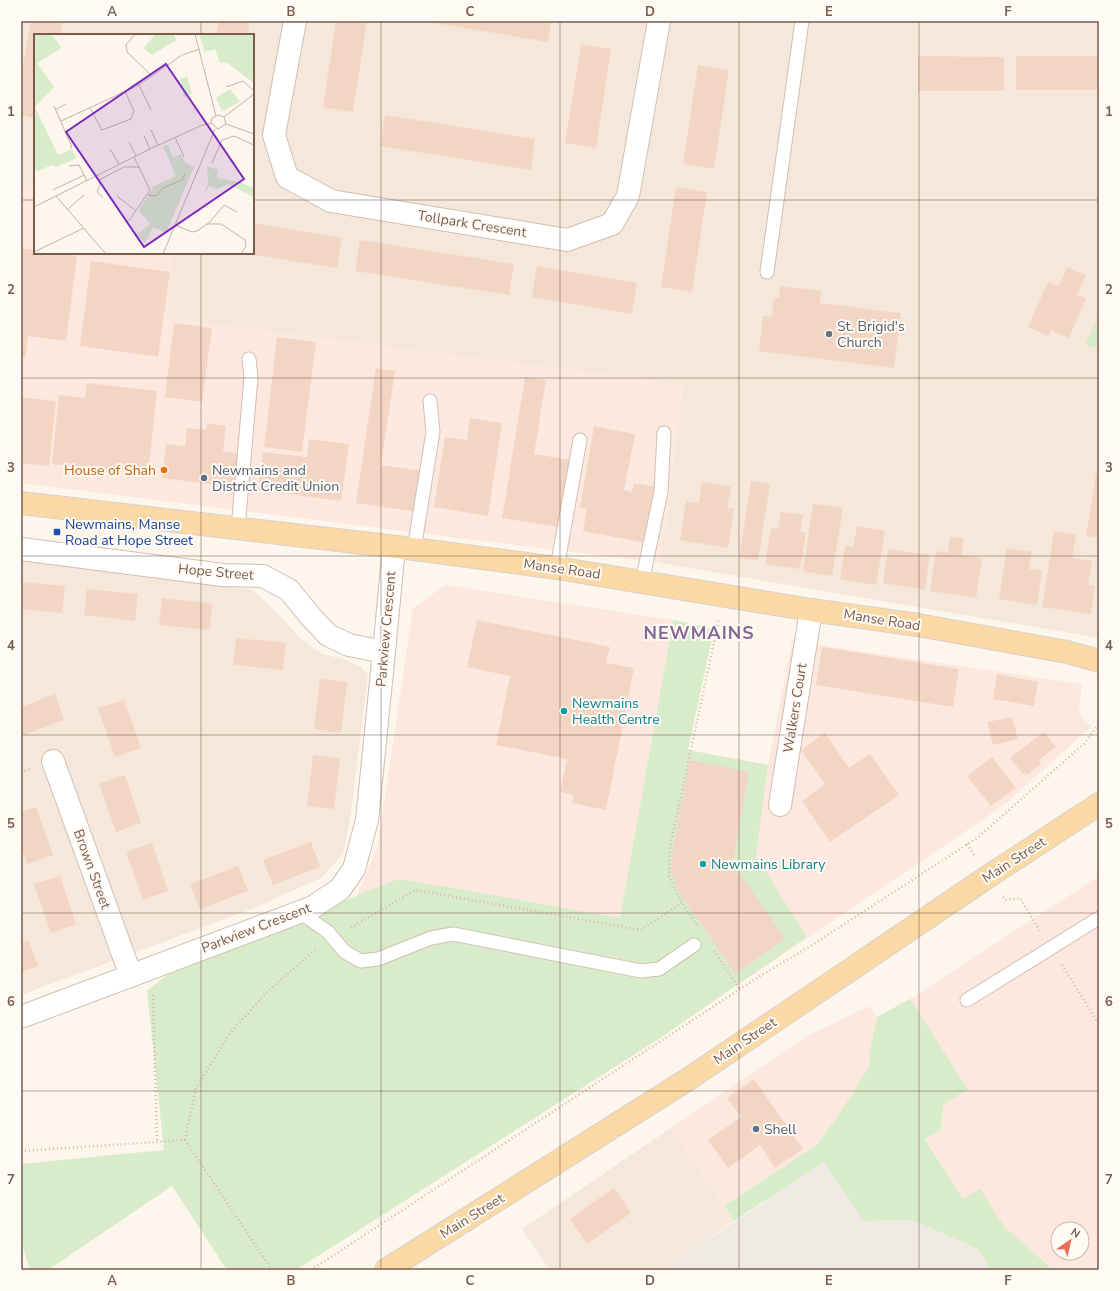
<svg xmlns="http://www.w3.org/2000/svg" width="1120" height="1291" font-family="'Nunito Sans',sans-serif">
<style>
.residential{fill:#f5e8da}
.commercial{fill:#fde8e0;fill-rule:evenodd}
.industrial{fill:#efe9e4}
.green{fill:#d8ecc9}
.building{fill:#f3d5c3}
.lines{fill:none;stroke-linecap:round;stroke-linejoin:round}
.service-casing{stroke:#d1beb0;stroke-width:15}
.minor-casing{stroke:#d1beb0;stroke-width:24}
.primary-casing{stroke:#dad1cd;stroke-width:24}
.path{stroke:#d9b8a5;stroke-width:2.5;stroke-dasharray:1 3;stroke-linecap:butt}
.service{stroke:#fff;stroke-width:13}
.minor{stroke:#fff;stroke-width:22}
.primary{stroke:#fbd9a5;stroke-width:22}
.grid{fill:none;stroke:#7a5c4d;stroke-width:1;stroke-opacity:0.55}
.worship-dot{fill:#6b7280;stroke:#fffaf3;stroke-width:1.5}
.food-dot{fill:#e8710a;stroke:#fffaf3;stroke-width:1.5}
.service-dot{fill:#5c6f8a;stroke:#fffaf3;stroke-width:1.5}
.transit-dot{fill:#1a4fb4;stroke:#fffaf3;stroke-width:1.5}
.culture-dot{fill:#0f9aa8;stroke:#fffaf3;stroke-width:1.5}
.labels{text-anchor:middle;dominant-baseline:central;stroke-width:4;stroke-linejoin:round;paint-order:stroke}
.street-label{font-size:14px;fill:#7a5c4d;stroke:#fffaf3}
.worship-label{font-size:14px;fill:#5b616d;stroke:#fffaf3;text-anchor:start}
.food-label{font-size:14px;fill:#c56008;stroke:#fffaf3;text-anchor:end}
.service-label{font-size:14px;fill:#4e5e75;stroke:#fffaf3;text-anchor:start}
.transit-label{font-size:14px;fill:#164399;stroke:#fffaf3;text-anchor:start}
.culture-label{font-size:14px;fill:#0d838f;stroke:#fffaf3;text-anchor:start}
.district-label{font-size:18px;font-weight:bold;letter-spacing:1px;fill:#846695;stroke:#fffaf3}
.inset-road{fill:none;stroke:#c5b3a7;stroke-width:1}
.view{fill:#7b2cbf;fill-opacity:0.15;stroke:#7b2cbf;stroke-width:2}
.inset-edge{fill:none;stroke:#7a5c4d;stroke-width:2}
.neatline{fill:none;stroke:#7a5c4d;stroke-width:1.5}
.grid-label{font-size:13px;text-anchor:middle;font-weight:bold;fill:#7a5c4d}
</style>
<rect width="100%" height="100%" fill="#fdf6ec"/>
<!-- residential -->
<g class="residential">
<path d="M21 21H1099V638L660 563 683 385 166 318 173 253H253V35H35V185L21 182Z"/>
<path d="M21 558 253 590 281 617 300 638 322 654 343 659 360 666 368 675 350 820 343 854 321 878 254 908 21 995Z"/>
<path d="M671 1128 734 1221 663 1270H550L522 1229Z"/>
</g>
<!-- commercial -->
<g class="commercial">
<path d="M21 182 35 185V253H173L167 318 683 385 660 563 21 483Z"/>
<path d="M445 585 673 620 620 918 449 887 357 895 378 845 413 608Z"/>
<path d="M792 641 1082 684 1079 712 1084 720 1092 726 1003 806 733 988 688 750 768 765Z"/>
<path d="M1099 876V1270H1053L1004 1226 980 1190 963 1199 925 1138 941 1130 943 1105 968 1089 910 999ZM1058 1229H1082V1253H1058Z"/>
<path d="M870 1006 877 1017 869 1055 870 1065 855 1090 818 1144 724 1206 671 1128 807 1036Z"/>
</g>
<!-- industrial -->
<path class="industrial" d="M824 1162 864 1221 912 1220 976 1248 992 1270H663Z"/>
<!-- green -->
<g class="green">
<path d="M1099 315V349L1085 345Z"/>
<path d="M673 620 714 629 688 750 768 765 756 856 807 937 657 1040 296 1270H227L172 1186 48 1270H32L29 1268 21 1239V1164L164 1150 147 991 173 970 398 879 449 887 620 918Z"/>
<path d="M910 999 968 1089 943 1105 941 1130 925 1139 963 1199 980 1189 1004 1226 1053 1270H992L976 1248 912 1220 864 1221 824 1162 734 1221 724 1206 818 1144 855 1090 870 1065 869 1055 877 1017Z"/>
</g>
<!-- building -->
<g class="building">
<path d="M31 21H63L60 35H35V118L21 115V76Z"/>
<path d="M219 21H250L248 35H216Z"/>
<path d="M336 21H367L353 112 323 107Z"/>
<path d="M423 21H551L548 42Z"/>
<path d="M581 44 611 49 596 148 565 143Z"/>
<path d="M918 56 1004 57V91H918Z"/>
<rect x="1016" y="56" width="83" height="34"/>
<path d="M698 65 729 70 714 169 683 164Z"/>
<path d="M385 115 535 139 531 170 380 146Z"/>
<path d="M676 187 707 192 692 292 661 287Z"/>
<path d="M253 223 342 238 337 268 250 254 253 253Z"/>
<path d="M360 240 514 264 509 295 355 271Z"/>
<path d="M21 248 35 250V253H57L77 256 66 341 28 336 25 358 21 357Z"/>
<path d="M91 261 170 272 158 357 80 346Z"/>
<path d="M537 266 637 283 632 314 532 297Z"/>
<path d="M1067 267 1086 275 1077 295 1086 298 1069 338 1051 330 1049 336 1028 327 1048 282 1059 286Z"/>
<path d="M780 286 821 291 820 303 901 313 894 368 759 351 763 316 772 317 774 298H779Z"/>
<path d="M174 323 212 328 202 402 165 397Z"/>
<path d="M277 337 316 342 302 452 264 447Z"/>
<path d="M376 368 395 371 381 465 423 471 417 512 356 503Z"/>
<path d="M525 377 546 380 534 454 570 460 559 527 502 518Z"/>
<path d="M87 383 157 391 148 474 52 464 59 395 85 398Z"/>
<path d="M21 397 56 401 49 466 21 463Z"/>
<path d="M470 418 502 423 488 516 434 507 445 437 467 440Z"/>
<path d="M207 423 226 426 223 451 242 454 238 488 162 478 166 444 185 446 187 428 206 430Z"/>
<path d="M594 426 635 434 624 490 632 492 634 483 656 487 646 543 583 531 587 509 580 508Z"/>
<path d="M309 439 349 444 341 501 258 490 263 452 307 457Z"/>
<path d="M1096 474 1099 475V538L1086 536Z"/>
<path d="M751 481 770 484 758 560 739 558Z"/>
<path d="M702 482 731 487 727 508 734 509 728 548 680 540 686 501 699 503Z"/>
<path d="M813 504 843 508 832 576 803 571Z"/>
<path d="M781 512 803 515 800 532 806 533 800 569 765 564 771 528 778 529Z"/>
<path d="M857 526 885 531 876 585 840 579 845 546 853 547Z"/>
<path d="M1054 531 1076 535 1072 558 1092 561 1088 585 1095 586 1091 614 1042 607Z"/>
<path d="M950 537 964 539 961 555 982 558 976 598 930 591 936 551 948 553Z"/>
<path d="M1007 548 1032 552 1029 569 1042 571 1037 605 999 599Z"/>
<path d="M888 549 930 555 925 590 883 583Z"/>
<path d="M21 582 65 586 62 613 21 609Z"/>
<path d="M87 589 138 594 135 621 84 615Z"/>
<path d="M162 598 212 604 210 630 159 625Z"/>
<path d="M477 620 610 647 606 663 634 668 606 810 572 803 574 795 560 792 567 759 496 745 510 676 467 667Z"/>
<path d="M236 638 286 643 283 670 233 665Z"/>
<path d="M822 647 959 669 953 707 816 685Z"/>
<path d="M997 674 1038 682 1034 706 993 699Z"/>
<path d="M320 679 347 682 341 733 314 729Z"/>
<path d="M55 694 64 720 21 736V707Z"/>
<path d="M124 700 141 748 115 757 98 708Z"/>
<path d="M1012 717 1018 739 993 745 987 722Z"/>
<path d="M1044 732 1056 747 1039 760 1041 764 1027 775 1025 772 1023 774 1010 758Z"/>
<path d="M825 733 849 768 870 754 899 795 830 842 802 801 825 784 801 750Z"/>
<path d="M313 755 340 758 334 809 307 806Z"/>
<path d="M992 757 1016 788 991 806 967 776Z"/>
<path d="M690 760 749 772 733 861 736 868 785 939 735 974 676 887 671 871 673 849Z"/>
<path d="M125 775 141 823 116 832 99 784Z"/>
<path d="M36 807 53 855 27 864 21 847V812Z"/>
<path d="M311 842 320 867 273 885 263 860Z"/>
<path d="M152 843 168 891 143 900 126 852Z"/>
<path d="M238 866 248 891 200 909 190 884Z"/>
<path d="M60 876 76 924 51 933 34 884Z"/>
<path d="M28 940 38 966 21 972V943Z"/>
<path d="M754 1079 803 1149 775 1168 760 1145 728 1168 708 1140 741 1117 727 1098Z"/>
<path d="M614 1188 631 1213 587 1244 570 1219Z"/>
</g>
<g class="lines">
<defs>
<g id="service">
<path d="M767 272 802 21"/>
<path d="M238 529 251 377 249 359"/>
<path d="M414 549 433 432 430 401"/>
<path d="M557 568 580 440"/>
<path d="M642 582 661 492 664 433"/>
<path d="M300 912 328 932 345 952 361 961 378 959 431 938 453 934 641 971 659 969 694 945"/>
<path d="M967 1000 1099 918"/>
</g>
<g id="minor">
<path d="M295 21 274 135 287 177 331 201 567 240 612 224 628 196 659 21"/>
<path d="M21 549 223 575 263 576 289 590 311 617 328 635 349 645 384 652"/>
<path d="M53 761 131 976"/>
<path d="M780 805 811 610"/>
<path d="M21 1017 313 907 340 889 354 869 367 820 384 652 394 547"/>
</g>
<g id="primary">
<path d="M21 503 414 549 557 568 811 610 918 625 1067 652 1099 661"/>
<path d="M386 1270 690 1078 989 876 1099 804"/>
</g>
</defs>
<!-- service casing -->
<use href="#service" class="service-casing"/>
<!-- minor casing -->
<use href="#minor" class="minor-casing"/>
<!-- primary casing -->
<use href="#primary" class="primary-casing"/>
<!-- path -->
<g class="path">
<path d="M21 772 30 769"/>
<path d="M967 844 974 855"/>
<path d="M1003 897 1005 900 1020 898 1040 931"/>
<path d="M697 925 682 903 669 877 670 847 719 619"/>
<path d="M351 928 415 890 641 930 682 903"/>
<path d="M714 951 740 989"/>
<path d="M1062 965 1099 1024"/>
<path d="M153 995 157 1142"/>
<path d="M185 1140 196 1088 231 1032 268 991 315 950"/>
<path d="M21 1151 185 1140 272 1270"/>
<path d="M311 1270 760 976 809 947 977 838 1084 744 1099 724"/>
</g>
<!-- service -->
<use href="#service" class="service"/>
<!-- minor -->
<use href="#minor" class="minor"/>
<!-- primary -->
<use href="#primary" class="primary"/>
</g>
<!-- grid -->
<path class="grid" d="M201 21V35M381 21V1270M560 21V1270M739 21V1270M919 21V1270M21 200H35M253 200H1099M201 253V1270M21 378H1099M21 556H1099M21 735H1099M21 913H1099M21 1091H1099"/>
<!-- markers -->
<circle class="worship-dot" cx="829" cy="334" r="4"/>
<circle class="food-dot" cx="164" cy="470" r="4"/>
<g class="service-dot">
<circle cx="204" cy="478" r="4"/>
<circle cx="756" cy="1129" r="4"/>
</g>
<rect class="transit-dot" x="53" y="528" width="8" height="8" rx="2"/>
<g class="culture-dot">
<circle cx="564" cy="711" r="4"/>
<circle cx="703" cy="864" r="4"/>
</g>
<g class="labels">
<!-- street labels -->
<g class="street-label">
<text transform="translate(472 224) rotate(9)">Tollpark Crescent</text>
<text transform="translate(562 569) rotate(8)">Manse Road</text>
<text transform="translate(216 572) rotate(5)">Hope Street</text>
<text transform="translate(882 620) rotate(9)">Manse Road</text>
<text transform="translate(386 629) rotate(-85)">Parkview Crescent</text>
<text transform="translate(795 708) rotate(-81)">Walkers Court</text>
<text transform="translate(1014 860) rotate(-33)">Main Street</text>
<text transform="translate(92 869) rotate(70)">Brown Street</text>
<text transform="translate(256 928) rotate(-21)">Parkview Crescent</text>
<text transform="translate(745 1041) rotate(-34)">Main Street</text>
<text transform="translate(472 1216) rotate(-32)">Main Street</text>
</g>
<!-- worship labels -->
<g class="worship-label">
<text x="837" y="326">St. Brigid's<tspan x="837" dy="16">Church</tspan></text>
</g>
<!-- food labels -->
<g class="food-label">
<text x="156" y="470">House of Shah</text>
</g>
<!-- service labels -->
<g class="service-label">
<text x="212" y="470">Newmains and<tspan x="212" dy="16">District Credit Union</tspan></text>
<text x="764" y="1129">Shell</text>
</g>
<!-- transit labels -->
<g class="transit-label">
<text x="65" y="524">Newmains, Manse<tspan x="65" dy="16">Road at Hope Street</tspan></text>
</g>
<!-- culture labels -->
<g class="culture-label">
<text x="572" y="703">Newmains<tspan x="572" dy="16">Health Centre</tspan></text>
<text x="711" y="864">Newmains Library</text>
</g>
<!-- district labels -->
<g class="district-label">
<text x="699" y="633">NEWMAINS</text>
</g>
</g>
<!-- overview -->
<g transform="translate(34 34)">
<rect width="220" height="220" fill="#fdf6ec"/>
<path d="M0 0H18L27 14 3 29 20 53 1 73 24 121 38 115 43 124 22 133 17 131 3 138 0 134ZM121 0H140L142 6 118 21 110 14ZM165 0H220V49L192 28 186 29 181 15 171 18ZM153 42 158 60 150 63 146 45ZM196 55 206 68 188 77 182 64ZM134 111 139 123 147 120 151 128 160 133 132 199 119 193 111 209 102 201 116 190 105 177 106 174 120 152 142 142 129 112ZM173 132 184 136 183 144 205 148 220 154V163L194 150 183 155 175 152 169 162 174 150Z" fill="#d8ecc9"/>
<path class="inset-road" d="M101 0 92 11 93 18 118 42M161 0 182 82M105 51 117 76M192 53 209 47 220 57M20 72 38 113 36 114M56 74 68 96 97 85 100 77 91 57M21 76 32 70M190 83 220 60M27 87 105 51 148 21 166 15M177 89 178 84 184 81 190 83 192 90M177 89 184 95 192 90M192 90 220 100M117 96 124 111M110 102 116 115M141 103 150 123M95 108 102 122M76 115 85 130M178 129 188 106 200 102 220 111M35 132 45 131 50 141M19 156 50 141 53 147M114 161 122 162 129 154 148 146 151 140M22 162 72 220M83 162 102 177M69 163 63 158 66 151 65 146 90 133H106M0 173 116 115 166 92 177 89M34 175 50 161M95 187 116 156 100 123M173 190H187L211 206 212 212 207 220M141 191 158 198 163 197 176 188 190 171 203 178M0 218 50 194M129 220 181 95"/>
<path class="view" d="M132 30 210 145 110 213 32 98Z"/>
<rect width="220" height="220" class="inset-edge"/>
</g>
<!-- border -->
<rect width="1120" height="1291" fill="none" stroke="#fffaf3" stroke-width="44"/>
<!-- north arrow -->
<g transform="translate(1070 1241) rotate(34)"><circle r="19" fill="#fffaf3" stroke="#cabbb1"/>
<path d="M0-3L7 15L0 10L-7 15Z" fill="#e76f51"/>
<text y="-6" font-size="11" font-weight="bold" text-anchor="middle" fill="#7a5c4d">N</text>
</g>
<rect x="22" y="22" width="1076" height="1247" class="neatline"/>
<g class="grid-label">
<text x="112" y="16">A</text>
<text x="291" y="16">B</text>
<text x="470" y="16">C</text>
<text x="650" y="16">D</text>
<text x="829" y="16">E</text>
<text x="1008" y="16">F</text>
<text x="11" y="116">1</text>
<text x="1109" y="116">1</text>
<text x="11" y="294">2</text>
<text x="1109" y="294">2</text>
<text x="11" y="472">3</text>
<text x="1109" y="472">3</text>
<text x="11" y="650">4</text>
<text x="1109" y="650">4</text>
<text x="11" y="828">5</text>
<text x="1109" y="828">5</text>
<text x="11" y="1006">6</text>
<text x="1109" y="1006">6</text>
<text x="11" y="1184">7</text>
<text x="1109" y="1184">7</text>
<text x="112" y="1285">A</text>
<text x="291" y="1285">B</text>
<text x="470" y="1285">C</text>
<text x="650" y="1285">D</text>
<text x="829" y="1285">E</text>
<text x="1008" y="1285">F</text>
</g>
</svg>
